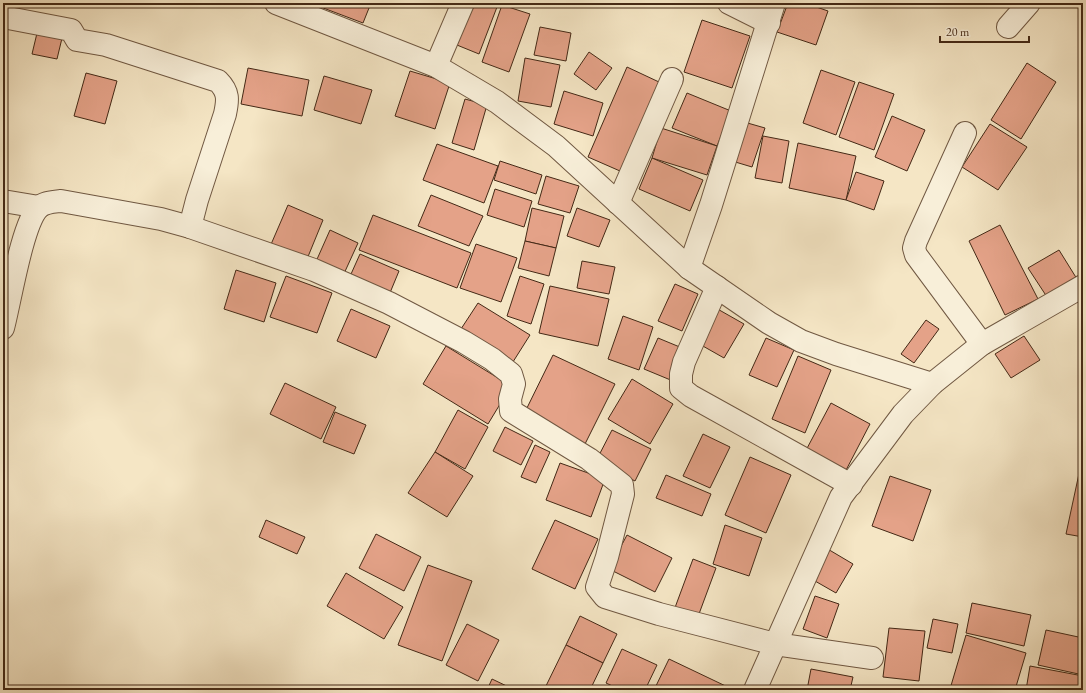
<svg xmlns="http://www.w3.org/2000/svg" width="1086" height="693" font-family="'EB Garamond',serif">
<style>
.building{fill:#e4a288;stroke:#442916}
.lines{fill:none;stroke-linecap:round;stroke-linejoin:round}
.minor-casing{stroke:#705842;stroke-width:24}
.minor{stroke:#f8efd9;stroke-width:22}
</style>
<rect width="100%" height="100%" fill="#f5e6c5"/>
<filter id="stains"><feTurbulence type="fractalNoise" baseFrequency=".005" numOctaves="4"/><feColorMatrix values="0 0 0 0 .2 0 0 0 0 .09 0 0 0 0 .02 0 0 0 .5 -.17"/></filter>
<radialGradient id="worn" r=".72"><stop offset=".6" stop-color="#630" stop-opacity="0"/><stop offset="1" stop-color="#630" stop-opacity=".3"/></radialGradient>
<!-- building -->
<g class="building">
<path d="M91 3H108L107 5Z"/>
<path d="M310 3H371L363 23Z"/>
<path d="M467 3H487L497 7 479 54 452 43Z"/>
<path d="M788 3H805L828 11 816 45 777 32Z"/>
<path d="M502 5 530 14 509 72 482 62Z"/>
<path d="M702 20 750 36 732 88 684 72Z"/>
<path d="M540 27 571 33 566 61 534 55Z"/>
<path d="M38 29 63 34 57 59 32 54Z"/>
<path d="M589 52 612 68 596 90 574 74Z"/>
<path d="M525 58 560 65 551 107 518 101Z"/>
<path d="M1027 63 1056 82 1021 139 991 120Z"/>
<path d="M627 67 659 82 620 171 588 157Z"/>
<path d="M248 68 309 80 302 116 241 104Z"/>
<path d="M821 70 855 82 836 135 803 123Z"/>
<path d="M410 71 450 83 435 129 395 116Z"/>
<path d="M86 73 117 81 105 124 74 116Z"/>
<path d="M324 76 372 90 361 124 314 110Z"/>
<path d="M859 82 894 94 874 150 839 137Z"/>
<path d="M564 91 603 103 593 136 554 124Z"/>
<path d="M687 93 731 111 717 146 672 128Z"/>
<path d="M465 99 487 105 474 150 452 143Z"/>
<path d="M892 116 925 130 907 171 875 157Z"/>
<path d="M744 122 765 128 752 167 732 161Z"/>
<path d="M990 124 1027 147 998 190 962 167Z"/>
<path d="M661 128 717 146 707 175 652 158Z"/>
<path d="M763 136 789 141 782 183 755 178Z"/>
<path d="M798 143 856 156 846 200 789 188Z"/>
<path d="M437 144 498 166 484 203 423 180Z"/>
<path d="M652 158 703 180 690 211 639 189Z"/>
<path d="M500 161 542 175 536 194 494 180Z"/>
<path d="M856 172 884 181 874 210 846 200Z"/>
<path d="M546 176 579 186 570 213 538 204Z"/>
<path d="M495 189 532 201 524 227 487 215Z"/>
<path d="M431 195 483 216 469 246 418 226Z"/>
<path d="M288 205 323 220 305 264 269 249Z"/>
<path d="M532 208 564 216 556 248 525 241Z"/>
<path d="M577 208 610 220 599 247 567 236Z"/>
<path d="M373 215 471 253 457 288 359 250Z"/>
<path d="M1000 225 1038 299 1005 315 969 241Z"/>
<path d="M330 230 358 243 342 278 314 266Z"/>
<path d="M525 241 556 248 549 276 518 268Z"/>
<path d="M476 244 517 258 501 302 460 288Z"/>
<path d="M1059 250 1077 279 1047 297 1028 268Z"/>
<path d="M360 254 399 271 387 300 347 283Z"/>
<path d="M582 261 615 267 609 294 577 288Z"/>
<path d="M236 270 276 283 264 322 224 309Z"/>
<path d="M286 276 332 293 317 333 270 317Z"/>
<path d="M520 276 544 284 531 324 507 316Z"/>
<path d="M675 284 698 294 682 331 658 321Z"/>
<path d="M550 286 609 299 598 346 539 333Z"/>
<path d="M478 303 530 335 511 365 459 332Z"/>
<path d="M714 307 744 324 724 358 694 341Z"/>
<path d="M351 309 390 326 376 358 337 341Z"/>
<path d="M623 316 653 327 639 370 608 359Z"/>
<path d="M926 320 939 329 914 363 901 354Z"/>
<path d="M1024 336 1040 360 1011 378 995 354Z"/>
<path d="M658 338 687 350 673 381 644 369Z"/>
<path d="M766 338 794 350 777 387 749 375Z"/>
<path d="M446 346 511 386 488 424 423 384Z"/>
<path d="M553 355 615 384 584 446 523 416Z"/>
<path d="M798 356 831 370 805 433 772 419Z"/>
<path d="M632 379 673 404 650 444 608 419Z"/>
<path d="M285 383 336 407 321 439 270 414Z"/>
<path d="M831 403 870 424 844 474 804 454Z"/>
<path d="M458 410 488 427 465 469 435 452Z"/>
<path d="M335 412 366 425 354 454 323 442Z"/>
<path d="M505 427 533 441 521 465 493 451Z"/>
<path d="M612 430 651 449 635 481 596 461Z"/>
<path d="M703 434 730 447 710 488 683 476Z"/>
<path d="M535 445 550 452 536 483 521 477Z"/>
<path d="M435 452 473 476 447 517 408 493Z"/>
<path d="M1083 455V537L1066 534Z"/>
<path d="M750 457 791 475 766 533 725 515Z"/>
<path d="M560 463 605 479 591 517 546 500Z"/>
<path d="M666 475 711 494 702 516 656 498Z"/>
<path d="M890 476 931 490 913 541 872 526Z"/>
<path d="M266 520 305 537 297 554 259 537Z"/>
<path d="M555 520 598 539 575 589 532 569Z"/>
<path d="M725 525 762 538 749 576 713 564Z"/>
<path d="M376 534 421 557 404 591 359 568Z"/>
<path d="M627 535 672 558 655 592 609 569Z"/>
<path d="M826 548 853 564 836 593 808 577Z"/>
<path d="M693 559 716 568 696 622 673 613Z"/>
<path d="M428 565 472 581 442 661 398 645Z"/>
<path d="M346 573 403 607 384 639 327 606Z"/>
<path d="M815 596 839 604 827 638 803 629Z"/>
<path d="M972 603 1031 615 1024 646 966 633Z"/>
<path d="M580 616 617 634 603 663 566 645Z"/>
<path d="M933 619 958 624 952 653 927 648Z"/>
<path d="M467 624 499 640 478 681 446 665Z"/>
<path d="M889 628 925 631 919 681 883 677Z"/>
<path d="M1046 630 1083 638V675L1038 665Z"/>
<path d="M966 635 1026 653 1015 690 950 689Z"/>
<path d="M566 645 603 663 590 690H544Z"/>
<path d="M622 649 657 665 645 690H621L606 683Z"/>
<path d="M669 659 734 690H654Z"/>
<path d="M1030 666 1083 676V690H1026Z"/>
<path d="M811 669 853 677 850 690H807Z"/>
<path d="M492 679 515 690H487Z"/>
</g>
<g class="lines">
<defs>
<g id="minor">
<path d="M276 3 436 66 497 102 556 146 689 268 769 323 801 341 836 354 932 384"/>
<path d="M729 3 769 23"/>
<path d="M3 17 71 30 77 40 106 45 218 81C229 92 228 100 225 114L197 200 190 227"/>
<path d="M1008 27 1029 3"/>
<path d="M436 66 463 3"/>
<path d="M965 133 916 241 914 248 916 255 982 344"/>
<path d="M3 201 39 207"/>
<path d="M618 203 672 79"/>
<path d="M689 268 711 205 774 3"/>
<path d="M717 287 684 362 681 374V388L691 396 851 485"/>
<path d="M3 328C10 302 22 225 38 208 44 202 53 202 61 201L161 219 190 227 314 270 389 303 464 342 492 359 511 374 514 384 510 399 511 411 589 459 622 485 623 494 607 557 597 587 605 597 659 614 775 644 872 658"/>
<path d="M755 690 841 497 903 414 932 384 982 344 1083 286"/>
</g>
</defs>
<!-- minor casing -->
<use href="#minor" class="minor-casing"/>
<!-- minor -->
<use href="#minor" class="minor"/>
</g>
<!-- margin -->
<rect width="1086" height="693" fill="none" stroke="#f5e6c5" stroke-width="16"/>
<rect x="4" y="4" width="1078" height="685" fill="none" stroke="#442916" stroke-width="2"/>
<rect x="8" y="8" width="1070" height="677" fill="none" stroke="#442916"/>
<!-- scale -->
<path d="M940 36v6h89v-6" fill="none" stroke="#442916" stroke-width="2"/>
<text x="946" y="36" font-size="12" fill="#442916" stroke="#f8efd9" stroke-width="3" paint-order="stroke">20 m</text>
<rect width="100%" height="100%" filter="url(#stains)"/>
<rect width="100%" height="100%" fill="url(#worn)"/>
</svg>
